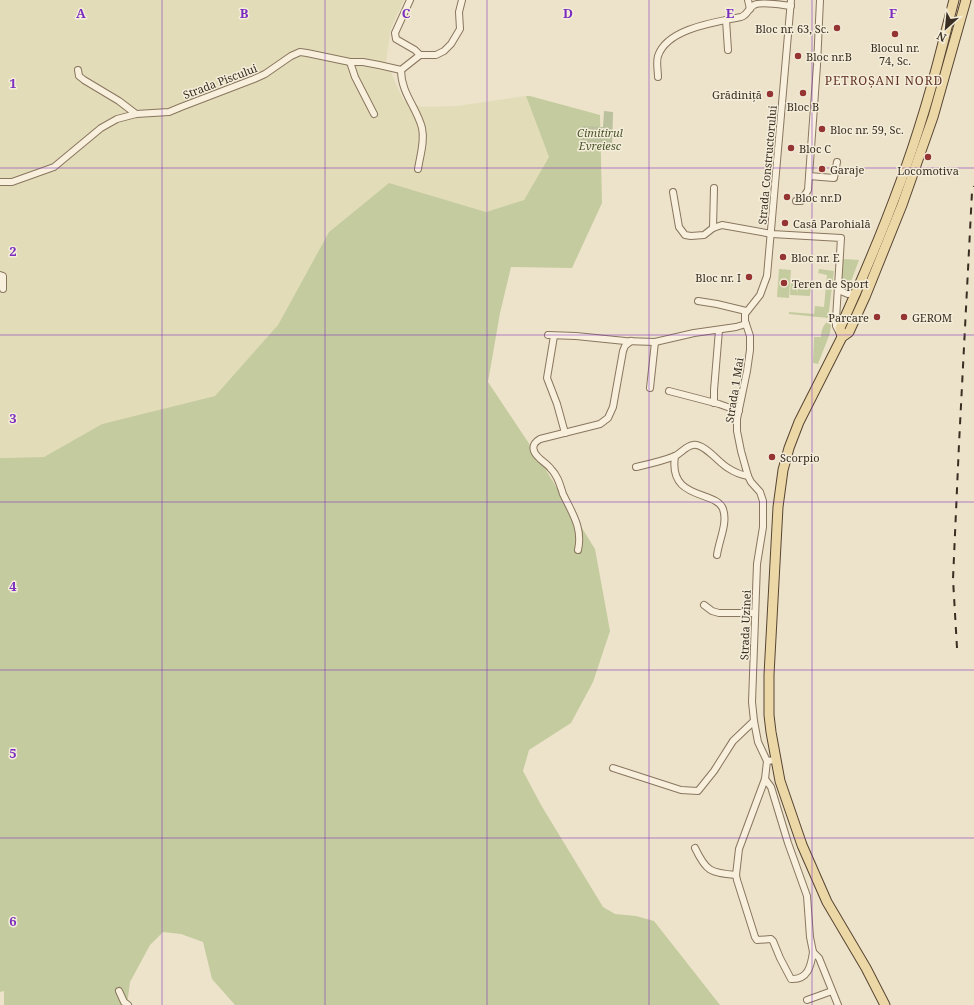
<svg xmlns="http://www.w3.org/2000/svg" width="974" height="1005" font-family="'Noto Serif',serif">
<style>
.farmland{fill:#e2dcb8}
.green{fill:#c4cb9e}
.cemetery{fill:#bbc09d}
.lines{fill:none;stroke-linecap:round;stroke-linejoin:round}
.street-casing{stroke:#89765f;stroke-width:8}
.primary-casing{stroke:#574533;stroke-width:11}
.street{stroke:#f8f0dd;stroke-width:6}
.primary{stroke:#ecd8a6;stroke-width:9}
.rail{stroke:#3a2e22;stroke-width:2;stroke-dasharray:7 7;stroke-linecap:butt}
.grid{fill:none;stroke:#7b2cbf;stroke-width:1;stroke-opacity:0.55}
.poi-dot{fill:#943433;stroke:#f4edda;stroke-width:1.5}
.labels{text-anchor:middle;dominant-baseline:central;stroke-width:3;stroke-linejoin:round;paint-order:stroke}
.poi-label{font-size:11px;fill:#3a2e22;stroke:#f4edda;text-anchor:start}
.street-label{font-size:11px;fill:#3a2e22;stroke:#f4edda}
.park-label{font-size:11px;font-style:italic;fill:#49552a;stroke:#f4edda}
.neighbourhood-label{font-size:12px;letter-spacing:1px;fill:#643324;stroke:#f4edda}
.grid-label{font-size:13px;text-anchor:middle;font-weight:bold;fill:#7b2cbf;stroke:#f4edda;stroke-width:3;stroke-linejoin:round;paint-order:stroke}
</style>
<rect width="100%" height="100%" fill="#ede3ca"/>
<!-- farmland -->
<path class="farmland" d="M0 0H404L391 28 386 61 403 100 421 107 457 106 526 96 549 157 524 200 486 212 389 183 329 232 278 325 215 396 102 424 44 457 0 458Z"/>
<!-- green -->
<g class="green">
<path d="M526 96H530L600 115 602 203 572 268 511 267 500 313 488 382 534 451 595 549 610 631 593 682 571 723 529 750 523 771 541 805 603 907 615 914 636 916 654 921 720 1005H235L212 979 203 942 181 934 163 932 150 945 130 982 127 1005H4V991L0 992V458L44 457 102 424 215 396 278 325 329 232 389 183 486 212 524 200 549 157Z"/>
<path d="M843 259 859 260 849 287 842 285 841 281Z"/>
<path d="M779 269 791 270 789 298 777 297Z"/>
<path d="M819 269 834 271 828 318 789 314V312L814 314 815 306 824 307 827 275 818 273Z"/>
<path d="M791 281 797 282V295L798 282H804V292L805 282 811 283 810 296 790 295Z"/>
<path d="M827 322 831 325 830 333 818 364 813 363 814 337H821C821 332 823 325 827 322Z"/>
</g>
<!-- cemetery -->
<path class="cemetery" d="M604 111 613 112 612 151 581 149 582 126 603 127Z"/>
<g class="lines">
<defs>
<g id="street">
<path d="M410 0 395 33 396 39 415 50 420 55"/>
<path d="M748 0 750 9"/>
<path d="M726 20 728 50"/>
<path d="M350 62 355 77 374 114"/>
<path d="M78 70 79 76 84 80 119 101 136 114"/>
<path d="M401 70C401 93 417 108 422 128 425 141 420 156 418 169"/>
<path d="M658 77C658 71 656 62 658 56 667 28 717 22 741 17 748 15 748 8 754 5 761 1 782 5 791 6"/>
<path d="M809 176 834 178 837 162"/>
<path d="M0 182H12L54 167 101 128 117 119 136 114 169 112 181 107 254 79 265 74 291 56 300 52 307 53 350 62H363L379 65 401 70 420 55H436L444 51 451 44 460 29 459 12 462 0"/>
<path d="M673 192 679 227 685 235 691 236 704 235 713 228 722 225 772 234 841 238 836 319V326L839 332"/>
<path d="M796 201H801L808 190 817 65 820 0"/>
<path d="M713 228 714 188"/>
<path d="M0 275 3 276V289"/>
<path d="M838 290 848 294 857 293"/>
<path d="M698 301 717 304 746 311"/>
<path d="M548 335 576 336 625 341 655 342 694 333 736 327 746 324"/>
<path d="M554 336 547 378 557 404 565 433"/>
<path d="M650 388 655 342"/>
<path d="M669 391 719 404 739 411"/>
<path d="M714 403V390L719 330"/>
<path d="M675 456C668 501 716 490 723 509 728 523 719 540 717 555"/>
<path d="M636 467C649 464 663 461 675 456 681 453 686 446 693 445 704 443 719 463 728 468 734 472 741 475 748 476"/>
<path d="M578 550C583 528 572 513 563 494 560 485 558 476 551 469 547 463 536 458 534 451 532 445 535 442 540 439L600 424 608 418 613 407 623 351 625 346 631 341"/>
<path d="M704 605 712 611 719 613H755"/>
<path d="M775 760 767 761 758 742 754 721 752 702 757 564 763 527V501L760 492 751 482 748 476 741 451 737 431V419L747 371 750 350V336L745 321V314L760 295 767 276 791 0"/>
<path d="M767 761 765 779 739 849 736 875 737 880 755 937 757 940 771 939 773 941 780 958 791 979C808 980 811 966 813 952"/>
<path d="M613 768 681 790 698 791 714 771 733 741 754 721"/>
<path d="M765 779 771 787 788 843 807 896 810 937 813 952 819 958 838 1005"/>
<path d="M695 848C706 871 710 873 736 875"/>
<path d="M119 991 124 1002 128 1005"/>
<path d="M807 1000 832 991"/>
</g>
<g id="primary">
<path d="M842 337 840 328C872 258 901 188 923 115 935 77 944 38 954 0"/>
<path d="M885 1005 866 968 827 902 802 845 780 781 771 732 769 715V675L778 507 783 470 789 448 799 422 842 337 849 332 865 297 902 205 933 117 966 0"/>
</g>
</defs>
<!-- street casing -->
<use href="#street" class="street-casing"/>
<!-- primary casing -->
<use href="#primary" class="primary-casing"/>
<!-- street -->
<use href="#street" class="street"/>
<!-- primary -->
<use href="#primary" class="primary"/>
<!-- rail -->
<path class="rail" d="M957 648 953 579 959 444 972 192 974 186"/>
</g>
<!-- grid -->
<path class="grid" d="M162 0V1005M325 0V1005M487 0V1005M649 0V1005M812 0V1005M0 168H974M0 335H974M0 502H974M0 670H974M0 838H974"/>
<!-- markers -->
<g class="poi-dot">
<circle cx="837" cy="28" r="4"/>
<circle cx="895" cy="34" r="4"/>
<circle cx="798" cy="56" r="4"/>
<circle cx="803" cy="93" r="4"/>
<circle cx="770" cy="94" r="4"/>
<circle cx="822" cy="129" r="4"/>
<circle cx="791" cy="148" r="4"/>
<circle cx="928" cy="157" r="4"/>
<circle cx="822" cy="169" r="4"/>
<circle cx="787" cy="197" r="4"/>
<circle cx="785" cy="223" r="4"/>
<circle cx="783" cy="257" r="4"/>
<circle cx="749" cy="277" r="4"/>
<circle cx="784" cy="283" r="4"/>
<circle cx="877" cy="317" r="4"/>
<circle cx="904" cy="317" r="4"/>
<circle cx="772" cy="457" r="4"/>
</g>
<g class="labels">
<!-- poi labels -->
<g class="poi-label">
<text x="829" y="28" text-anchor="end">Bloc nr. 63, Sc.</text>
<text x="895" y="47" text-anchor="middle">Blocul nr.<tspan x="895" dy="13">74, Sc.</tspan></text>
<text x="806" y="56">Bloc nr.B</text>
<text x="762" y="94" text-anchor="end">Grădiniță</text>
<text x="803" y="106" text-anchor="middle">Bloc B</text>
<text x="830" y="129">Bloc nr. 59, Sc.</text>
<text x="799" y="148">Bloc C</text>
<text x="830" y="169">Garaje</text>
<text x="928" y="170" text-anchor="middle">Locomotiva</text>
<text x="795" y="197">Bloc nr.D</text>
<text x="793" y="223">Casă Parohială</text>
<text x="791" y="257">Bloc nr. E</text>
<text x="741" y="277" text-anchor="end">Bloc nr. I</text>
<text x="792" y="283">Teren de Sport</text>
<text x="869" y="317" text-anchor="end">Parcare</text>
<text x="912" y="317">GEROM</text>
<text x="780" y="457">Scorpio</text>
</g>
<!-- street labels -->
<g class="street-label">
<text transform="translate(220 81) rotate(-21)">Strada Piscului</text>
<text transform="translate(767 165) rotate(-85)">Strada Constructorului</text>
<text transform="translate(734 390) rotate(-81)">Strada 1 Mai</text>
<text transform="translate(745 625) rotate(-88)">Strada Uzinei</text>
</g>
<!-- park labels -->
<g class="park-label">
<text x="600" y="132">Cimitirul<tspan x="600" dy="13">Evreiesc</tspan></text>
</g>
<!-- neighbourhood labels -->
<g class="neighbourhood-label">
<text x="884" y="80">PETROȘANI NORD</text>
</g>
</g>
<g class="grid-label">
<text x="81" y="18">A</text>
<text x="244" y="18">B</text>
<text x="406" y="18">C</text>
<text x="568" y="18">D</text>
<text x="730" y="18">E</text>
<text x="893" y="18">F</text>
<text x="13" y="88">1</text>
<text x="13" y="256">2</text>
<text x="13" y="423">3</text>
<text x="13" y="591">4</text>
<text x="13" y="758">5</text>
<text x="13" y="926">6</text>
</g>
<!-- north arrow -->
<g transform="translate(946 28) rotate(207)" stroke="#f4edda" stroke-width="3" paint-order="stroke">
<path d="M0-3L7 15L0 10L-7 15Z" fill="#3a2e22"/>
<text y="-6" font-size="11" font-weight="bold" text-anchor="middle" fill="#3a2e22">N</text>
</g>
</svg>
